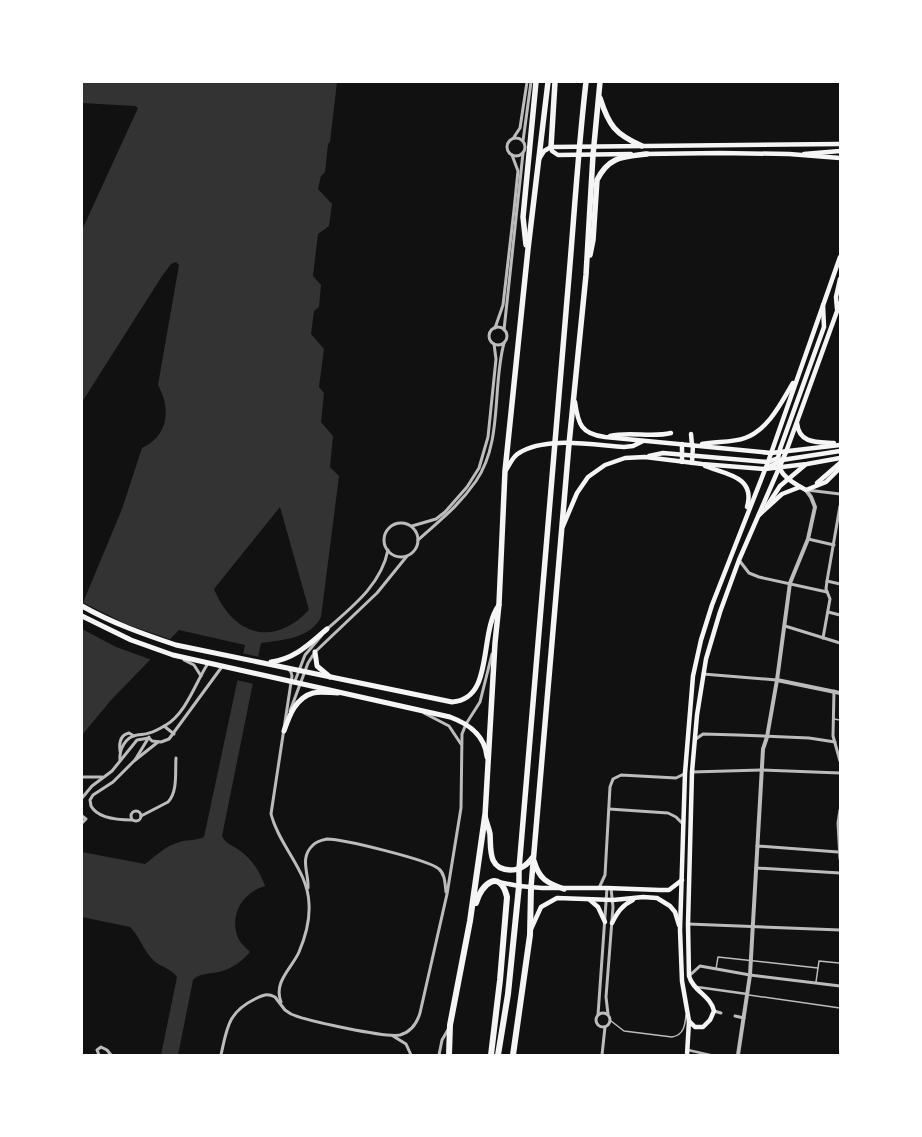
<svg xmlns="http://www.w3.org/2000/svg" width="922" height="1137" font-family="Georgia,serif">
	<rect width="100%" height="100%" fill="#111"/>
	<path fill="#333" fill-rule="evenodd" d="M82 82H337L330 142 328 144 325 172 321 176 318 189 332 204 329 226 318 234 313 276 321 285 319 307 314 311 311 334 324 349 319 387 324 393 321 422 333 436 330 467 339 476 321 617C310 639 282 640 261 643L222 836C226 844 232 845 239 850 252 859 260 871 265 886 244 892 230 912 237 935 239 942 245 947 250 952 242 961 233 968 222 971 213 974 198 973 193 980L178 1055H161L177 977C172 969 161 967 154 961 143 950 140 937 130 927L82 917V852L145 864C157 855 165 846 180 842 188 839 197 841 204 837L245 645 179 630 112 699 82 735V605L122 509 142 448C169 435 171 409 158 385L179 265 176 262 171 264 162 276 82 402V230L138 108 135 106 82 103ZM280 507 309 610C273 648 233 635 214 589Z"/>
	<g fill="#111">
		<polygon points="82,602 126,624 172,640 152,660 116,647 82,629"/>
		<polygon points="241,653 260,657 254,684 236,680"/>
	</g>
	<g fill="none" stroke-linecap="round" stroke-linejoin="round">
		<g stroke="#bcbcbc" stroke-width="1.5">
			<polyline points="834,719 840,720"/>
			<polyline points="716,969 718,957 818,968"/>
			<polyline points="816,982 819,961 839,963"/>
			<polyline points="749,995 840,1008"/>
			<path d="M611 1021 624 1031 672 1037C684 1035 685 1025 686 1015"/>
		</g>
		<g stroke="#bcbcbc" stroke-width="2.5">
			<polyline points="697,987 747,994"/>
			<polyline points="688,1050 710,1055"/>
		</g>
		<g stroke="#bcbcbc" stroke-width="3">
			<polyline points="514,137 520,128 527,82"/>
			<circle cx="516" cy="147" r="9"/>
			<polyline points="523,141 531,82"/>
			<circle cx="498" cy="336" r="9"/>
			<polyline points="495,328 503,305 514,210 518,171 512,155"/>
			<polyline points="504,330 523,153"/>
			<polyline points="807,490 840,494"/>
			<circle cx="401" cy="540" r="17"/>
			<polyline points="412,526 436,519 445,512 467,487 479,468 488,437 496,359 494,344"/>
			<polyline points="808,539 834,545"/>
			<path d="M418 540C440 520 458 507 476 481 503 442 492 387 504 343"/>
			<polyline points="739,560 749,573 759,577 827,592"/>
			<polyline points="827,581 840,584"/>
			<polyline points="828,612 840,615"/>
			<polyline points="785,626 840,643"/>
			<path d="M327 629C352 607 381 585 388 550"/>
			<polyline points="823,638 830,599 826,589 827,581 840,506"/>
			<polyline points="184,660 194,665 201,676"/>
			<polyline points="703,674 777,680"/>
			<polyline points="295,681 305,655 322,635"/>
			<polyline points="834,691 833,736 840,761"/>
			<polyline points="290,711 308,663 315,652 377,593 407,556"/>
			<polyline points="424,713 449,726 461,744"/>
			<polyline points="164,726 174,734"/>
			<polyline points="696,739 703,734 738,735 809,738 835,742"/>
			<path d="M120 751C119 743 120 735 129 733L134 736"/>
			<path d="M120 760C119 750 125 737 137 735 141 734 145 735 149 733 154 732 161 728 166 725 186 713 195 684 207 665"/>
			<polyline points="135,760 149,737"/>
			<polyline points="692,772 761,770 840,773"/>
			<polyline points="82,777 102,777"/>
			<polyline points="82,798 92,786 112,771 137,740 149,738 152,741 161,742 169,739 221,668"/>
			<polyline points="609,809 668,813 676,817 683,824"/>
			<polyline points="840,810 838,823 840,859"/>
			<circle cx="136" cy="816" r="5"/>
			<polyline points="82,816 86,819 82,823"/>
			<path d="M141 816 168 802C178 792 175 771 176 758"/>
			<path d="M132 820C119 820 98 819 91 806L90 800 93 795 113 782 134 761 158 742"/>
			<polyline points="757,846 838,852"/>
			<polyline points="756,868 840,873"/>
			<path d="M308 888C309 873 299 858 313 845 316 842 322 840 327 839 343 839 429 860 439 869 445 874 445 884 446 892"/>
			<polyline points="599,888 605,875 610,787 613,779 621,775 676,778 684,774"/>
			<polyline points="688,924 840,930"/>
			<polyline points="689,976 700,966 750,975 840,986"/>
			<path d="M281 1002C273 982 292 968 299 952 305 938 310 920 309 904 308 870 279 846 271 814L292 676 291 672 288 668"/>
			<polyline points="714,1011 721,1013"/>
			<circle cx="603" cy="1020" r="7"/>
			<polyline points="608,1014 606,997 613,907 611,888"/>
			<polyline points="598,1015 607,888"/>
			<polyline points="735,1016 744,1018"/>
			<polyline points="393,1036 406,1044 411,1055"/>
			<polyline points="99,1055 97,1050 101,1047 107,1050 111,1055"/>
			<path d="M221 1055C227 1028 228 1012 255 999 263 995 267 993 275 997L285 1010 291 1014C307 1021 386 1038 400 1035 411 1032 417 1023 420 1013L447 894 461 808 462 734 466 724 480 702 492 654"/>
			<polyline points="439,1055 442,1040 449,1028"/>
			<polyline points="602,1055 605,1027"/>
		</g>
		<g stroke="#bcbcbc" stroke-width="4">
			<polyline points="777,680 840,693"/>
			<polyline points="738,1055 750,975 763,749 767,737 777,680 790,583 808,539 815,507 811,497 806,490"/>
		</g>
		<g stroke="#f5f5f5" stroke-width="4.5">
			<polyline points="551,147 552,151 558,155 631,154"/>
			<polyline points="644,154 720,153 789,154 840,158"/>
			<polyline points="804,154 840,151"/>
			<polyline points="539,159 544,151 551,147 840,144"/>
			<path d="M823 305 824 327 780 449C773 471 787 480 806 490L826 482 840 468"/>
			<polyline points="837,309 836,297 840,279"/>
			<path d="M575 402C578 424 581 434 605 437L771 453 840 445"/>
			<path d="M797 423C799 444 817 442 834 443"/>
			<polyline points="691,434 692,445"/>
			<path d="M610 436C630 431 651 438 671 433"/>
			<path d="M702 444C715 441 732 443 745 438 769 429 781 403 793 383"/>
			<polyline points="649,456 663,453 768,462 778,458"/>
			<polyline points="682,462 682,444"/>
			<polyline points="692,463 693,445"/>
			<path d="M705 466C725 474 756 476 747 507"/>
			<polyline points="765,469 782,460 840,451"/>
			<path d="M506 470C510 464 513 456 519 453 545 436 594 445 624 447L633 446 643 441"/>
			<polyline points="817,483 840,463"/>
			<polyline points="767,506 780,486 805,465"/>
			<polyline points="759,515 782,494 800,487"/>
			<polyline points="563,526 577,493 588,477 605,465 625,458 645,457 702,464 765,469 807,464 840,458"/>
			<polyline points="498,882 519,886 542,888 607,888 660,890 669,890 682,880"/>
			<polyline points="590,900 598,907 605,922"/>
			<path d="M612 923C617 913 622 905 633 900"/>
			<polyline points="531,929 541,907 557,898 613,900 643,897 657,898 670,906 675,912 679,925"/>
			<path d="M689 1021 695 1027H703L710 1020 714 1011C711 996 693 991 689 976L688 924 692 772 697 715 706 659 720 612 739 560 786 452 840 303"/>
			<polyline points="687,1055 689,1021 682,981 680,930 685,773 693,676 701,640 712,605 768,462 840,257"/>
		</g>
		<g stroke="#f5f5f5" stroke-width="5">
			<path d="M82 606C112 623 143 634 176 645L452 702C495 699 478 634 499 605"/>
			<path d="M82 616 131 640 173 655 450 717C469 724 485 735 487 757"/>
			<polyline points="315,652 317,666 330,677"/>
			<path d="M271 662C295 659 309 644 327 629"/>
			<path d="M284 731C289 717 295 698 313 693 320 691 330 693 338 693"/>
		</g>
		<g stroke="#f5f5f5" stroke-width="5.5">
			<path d="M600 98C609 126 615 134 642 146"/>
			<polyline points="551,147 555,82"/>
			<polyline points="526,245 523,217 536,82"/>
			<path d="M590 255 593 240 597 180C609 156 623 157 647 154"/>
			<path d="M533 857C527 865 521 870 510 870 488 869 491 850 490 834 489 828 486 822 485 816L495 643 499 604 505 471 528 249 548 82"/>
			<path d="M534 861C539 879 547 883 564 889"/>
			<path d="M519 886V869C535 675 550 481 568 288 574 219 578 150 586 82"/>
			<polyline points="531,887 569,444 586,275 593,155 600,82"/>
		</g>
		<g stroke="#f5f5f5" stroke-width="6">
			<path d="M476 903C481 884 500 868 507 897L500 980 491 1055"/>
			<polyline points="449,1055 450,1025 470,921 485,816"/>
			<polyline points="498,1055 508,994 519,886"/>
			<polyline points="513,1055 530,935 531,887"/>
		</g>
	</g>
	<rect width="922" height="1137" fill="none" stroke="#ffffff" stroke-width="166"/>
</svg>
